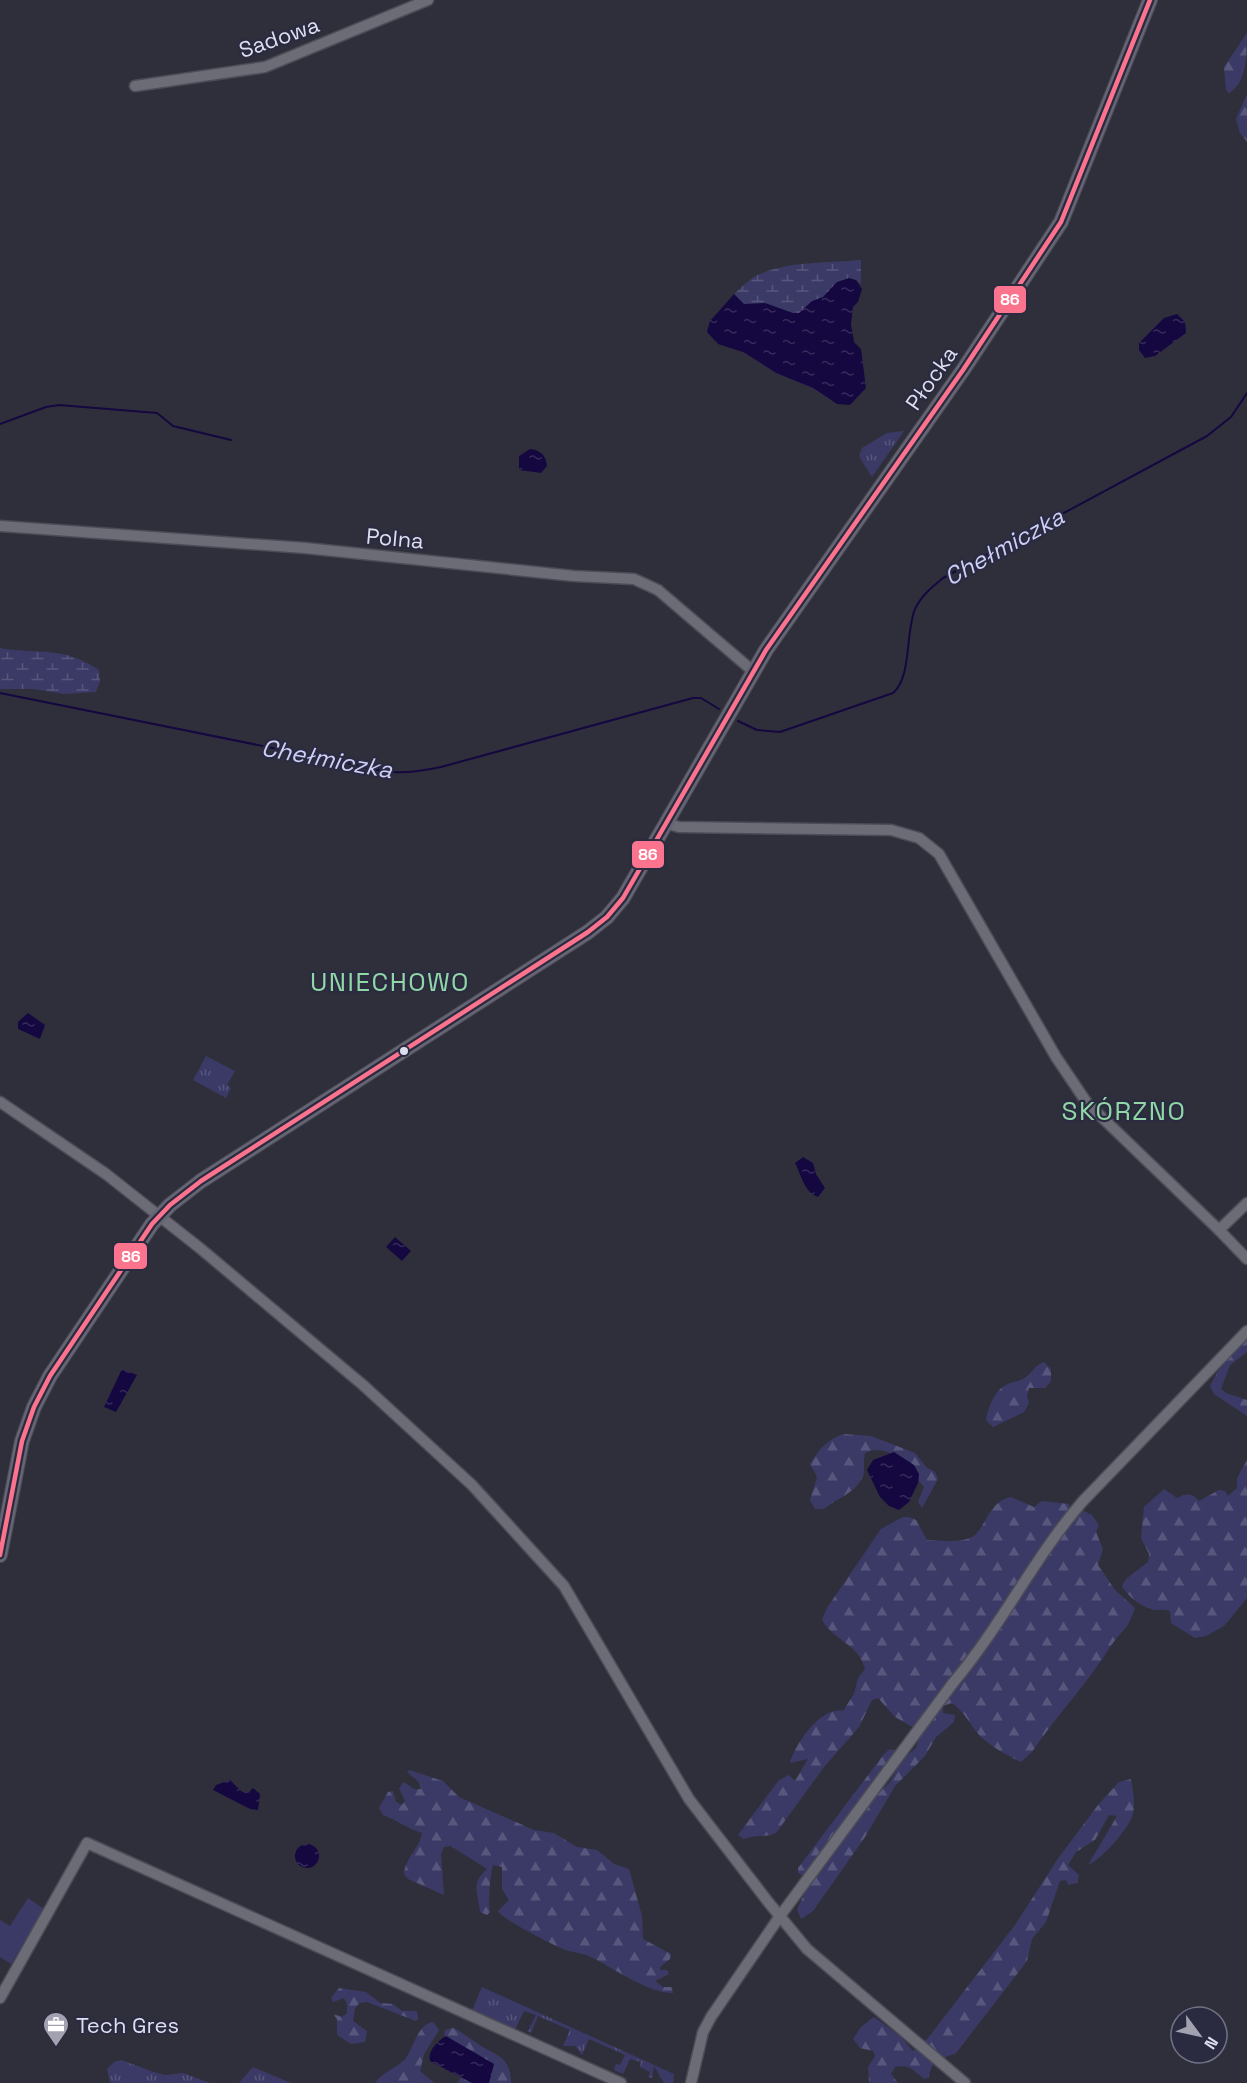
<svg xmlns="http://www.w3.org/2000/svg" width="1247" height="2083" font-family="'Space Grotesk',sans-serif">
	<defs>
		<pattern id="grass-tufts" width="24" height="20" patternUnits="userSpaceOnUse" patternTransform="scale(1.5)"><rect width="24" height="20" fill="#3b3a66"/><path d="M3 7l-1-3M5 7V3M7 7l1-3M15 17l-1-3M17 17v-4M19 17l1-3" fill="none" stroke="#57567c"/></pattern>
		<pattern id="forest-firs" width="22" height="20" patternUnits="userSpaceOnUse" patternTransform="scale(1.5)"><rect width="22" height="20" fill="#3b3a66"/><path d="M5 1l3.5 6h-7zM16 11l3.5 6h-7z" fill="#57567c"/></pattern>
		<pattern id="wetland-marsh" width="20" height="14" patternUnits="userSpaceOnUse" patternTransform="scale(1.5)"><rect width="20" height="14" fill="#3b3a66"/><path d="M1 5h8M5 5V1M11 12h8M15 12V8" fill="none" stroke="#57567c"/></pattern>
		<pattern id="water-ripples" width="26" height="14" patternUnits="userSpaceOnUse" patternTransform="scale(1.5)"><rect width="26" height="14" fill="#15073f"/><path d="M2 4q2-2 4 0t4 0M15 11q2-2 4 0t4 0" fill="none" stroke="#372b5b"/></pattern>
	</defs>
	<rect width="100%" height="100%" fill="#2f2f3c"/>
	<g fill="url(#grass-tufts)">
		<polygon points="904,431 872,477 859,456 862,448 887,433"/>
		<polygon points="206,1056 235,1071 227,1085 231,1088 226,1098 193,1080"/>
		<polygon points="482,1987 674,2074 673,2083 664,2083 654,2066 652,2078 648,2077 650,2072 640,2067 641,2062 630,2059 623,2074 614,2070 616,2064 620,2065 625,2055 589,2039 582,2055 575,2046 563,2046 570,2030 538,2016 531,2033 528,2031 536,2015 524,2011 514,2032 471,2013"/>
		<polygon points="121,2060 154,2072 165,2075 183,2073 210,2083 110,2083 107,2069 114,2062"/>
		<polygon points="253,2067 291,2083 239,2083"/>
	</g>
	<g fill="url(#forest-firs)">
		<path d="M1247 33C1247 53 1247 83 1229 93L1226 90 1224 67Z"/>
		<polygon points="1247,94 1247,142 1240,133 1236,119"/>
		<polygon points="1247,1336 1247,1352 1230,1365 1221,1389 1226,1393 1247,1400 1247,1416 1214,1394 1210,1386 1218,1371"/>
		<path d="M1044 1362 1051 1369V1381L1045 1388H1029L1027 1396 1029 1403 1024 1412 993 1427 986 1420C989 1406 994 1390 1008 1384 1014 1381 1020 1382 1026 1377 1033 1372 1035 1365 1044 1362Z"/>
		<path d="M843 1434 871 1436 915 1453 926 1467 935 1472 938 1479 922 1508 918 1502 924 1487C909 1469 891 1441 865 1453 863 1460 865 1470 863 1476 855 1494 837 1498 824 1509H815L810 1500 817 1477 810 1464C819 1449 827 1440 843 1434Z"/>
		<path d="M1247 1460V1598L1224 1626 1206 1636 1195 1638 1171 1623 1170 1611C1164 1609 1161 1610 1155 1610 1143 1608 1127 1596 1122 1586L1126 1579 1148 1562 1149 1554 1141 1538 1144 1507 1164 1489 1177 1498C1187 1494 1191 1492 1199 1501L1219 1490 1225 1491 1228 1496 1237 1488V1478Z"/>
		<path d="M1011 1497 1034 1507 1042 1501 1069 1504 1070 1510 1077 1514 1084 1511 1092 1515 1099 1525 1096 1532 1103 1549 1098 1565 1115 1590 1135 1608C1127 1631 1122 1630 1110 1647 1087 1684 1056 1716 1032 1752L1021 1762C1006 1755 992 1747 980 1736 970 1725 965 1712 952 1703L943 1706V1713L955 1715 954 1722 936 1737 925 1756 895 1786 865 1837 813 1911 801 1919 797 1909 811 1880 798 1873V1868L884 1754 890 1749 896 1751 871 1790 874 1798 890 1782 902 1760 916 1748 921 1732 895 1717 878 1698 872 1700 859 1727 824 1767 776 1833C765 1838 756 1834 744 1839L738 1835 779 1780 789 1775 795 1781 808 1759 790 1763C795 1744 821 1706 843 1711L854 1694 858 1678 865 1669C859 1644 833 1640 822 1620L827 1608 881 1529 903 1517H909L916 1520 927 1540C940 1540 964 1544 975 1535 988 1522 990 1501 1011 1497Z"/>
		<path d="M409 1770 443 1781 459 1797 534 1830 554 1833 577 1847 597 1850 614 1864 629 1869 642 1916 643 1939 671 1954 670 1959 660 1967V1970H667L669 1974 655 1981 663 1987H672L673 1993C648 1993 615 1969 593 1958 584 1953 575 1953 566 1950 556 1947 500 1918 498 1911L509 1900 502 1889V1867L493 1865C490 1875 488 1903 490 1912L487 1915 480 1912C478 1890 470 1885 487 1869L451 1846 444 1847 441 1854 444 1895 408 1879 404 1874C405 1858 420 1848 422 1833 408 1829 397 1820 383 1815L379 1808 388 1792 393 1791 396 1802 402 1805 405 1801 399 1788 404 1782 414 1789H421L418 1781 407 1772Z"/>
		<path d="M1131 1779C1133 1791 1136 1805 1132 1817 1126 1831 1101 1860 1088 1865L1117 1816 1109 1815 1095 1840 1076 1852 1068 1865 1079 1875 1077 1883 1068 1885 1066 1880 1060 1881 1046 1922 1032 1939 1027 1961 956 2053C944 2058 931 2059 929 2077L924 2079C913 2070 910 2064 895 2067L891 2074 898 2083H869L868 2067 875 2056 873 2051 860 2048 853 2039 861 2027 874 2017 901 2037 913 2051 928 2038 1015 1925 1057 1860 1098 1805 1119 1782Z"/>
		<polygon points="339,1988 366,1992 380,2003 393,2004 402,2011 417,2011 418,2019 416,2021 367,2002 360,2003 355,2008 353,2021 367,2031 365,2042 351,2044 337,2035 337,2019 333,2014 342,2017 347,2013 347,2004 344,1998 333,2002 331,1998"/>
		<path d="M433 2022 439 2030 424 2054 420 2071 434 2083H375C384 2070 400 2068 408 2055 414 2044 419 2024 433 2022Z"/>
		<path d="M453 2028C463 2032 471 2040 481 2046 498 2056 511 2058 511 2083H458L467 2065C458 2056 441 2045 445 2030Z"/>
	</g>
	<g fill="url(#wetland-marsh)">
		<path d="M861 260V284L856 280 829 399 813 388 776 373 743 352 738 300 734 294C742 287 750 278 760 274 790 261 829 263 861 260Z"/>
		<path d="M0 648C40 655 61 645 99 670L100 681 96 692 64 694 34 689H0Z"/>
	</g>
	<polygon fill="#3b3a66" points="28,1898 44,1909 11,1964 0,1957 0,1920 10,1926"/>
	<g fill="url(#water-ripples)">
		<polygon points="849,278 856,280 862,289 858,302 853,307 851,324 854,342 861,349 866,388 850,405 837,404 813,388 776,373 743,352 718,344 707,332 710,321 734,294 744,304 765,303 793,313 799,313 812,301 823,297 837,282"/>
		<polygon points="1177,314 1185,322 1186,333 1155,356 1145,358 1139,350 1139,343 1164,318"/>
		<path d="M530 449C540 450 546 455 547 466L541 473 519 470V456Z"/>
		<polygon points="28,1013 45,1025 40,1039 18,1029 18,1022"/>
		<path d="M803 1157 813 1163 816 1174 825 1188 818 1197C805 1193 801 1175 795 1163Z"/>
		<polygon points="395,1237 411,1251 402,1261 386,1247"/>
		<polygon points="122,1369 137,1375 116,1412 104,1407"/>
		<polygon points="894,1452 914,1465 919,1474 918,1483 909,1502 899,1510 889,1506 880,1497 867,1470 873,1460"/>
		<polygon points="230,1780 241,1791 248,1793 253,1788 260,1794 258,1810 250,1809 213,1790 216,1785"/>
		<circle cx="307" cy="1856" r="12"/>
		<path d="M446 2036 494 2064 489 2083H472L430 2061C427 2051 438 2041 446 2036Z"/>
	</g>
	<g fill="none" stroke-linecap="round" stroke-linejoin="round">
		<g stroke="#15073f" stroke-width="2">
			<polyline points="0,424 46,407 59,405 157,413 173,426 231,440"/>
			<path d="M0 693 352 764C389 774 403 775 441 767L693 698H701L719 709"/>
			<path d="M738 721 757 730 780 732 893 693C912 677 905 634 915 609 921 596 932 587 943 578L1207 436 1231 417 1247 393"/>
		</g>
		<defs>
			<g id="minor">
				<polyline points="135,86 265,67 428,0"/>
				<polyline points="0,526 305,548 574,576 634,579 658,590 754,672"/>
				<polyline points="665,823 679,827 891,830 919,838 939,854 1056,1057 1087,1103 1219,1230 1247,1203"/>
				<polyline points="0,1102 106,1174 201,1249 363,1385 472,1485 564,1586 689,1799 769,1903 807,1949 965,2083"/>
				<polyline points="1219,1230 1247,1259"/>
				<polyline points="0,1998 87,1843 621,2083"/>
				<path d="M691 2083 703 2032 711 2017 780 1916 953 1683C1002 1625 1035 1556 1083 1501L1247 1331"/>
			</g>
			<polyline id="major" points="0,1555 22,1441 34,1407 50,1376 152,1224 170,1205 201,1181 588,932 607,917 623,898 766,650 963,370 1061,222 1150,0"/>
		</defs>
		<use href="#minor" stroke="#4c4c57" stroke-width="13"/>
		<use href="#major" stroke="#4c4c57" stroke-width="16"/>
		<use href="#minor" stroke="#6c6c77" stroke-width="10"/>
		<use href="#major" stroke="#656573" stroke-width="14"/>
		<defs>
			<polyline id="bus-1" points="0,1555 22,1441 34,1407 50,1376 152,1224 170,1205 201,1181 588,932 607,917 623,898 766,650 963,370 1061,222 1150,0"/>
		</defs>
		<use href="#bus-1" stroke="#2a2a41" stroke-width="9"/>
		<use href="#bus-1" stroke="#fc738d" stroke-width="4.5"/>
	</g>
	<defs>
		<symbol id="office-pin" viewBox="-11 -11 22 30"><path d="M0 17L-7.5 6A9.5 9.5 0 1 1 7.5 6Z" fill="#a1a1b0" stroke="#2a2a41"/><path d="M-6-3h4V-5.5h4V-3h4V5H-6ZM-1-4.5V-3h2v-1.5ZM-6 0V1H6V0Z" fill="#fff"/></symbol>
	</defs>
	<g fill-rule="evenodd">
		<use href="#office-pin" x="41" y="2010" width="30" height="40"/>
	</g>
	<circle fill="#dedfee" stroke="#2a2a41" stroke-width="2" cx="404" cy="1051" r="5"/>
	<g text-anchor="middle" stroke-width="4.5" stroke-linejoin="round" paint-order="stroke">
		<g font-size="22" fill="#dedfee" stroke="#2a2a41">
			<text transform="translate(279 37) rotate(-19)" y="8">Sadowa</text>
			<text transform="translate(931 378) rotate(-55)" y="8">Płocka</text>
			<text transform="translate(395 538) rotate(5)" y="8">Polna</text>
		</g>
		<g font-size="22" fill="#dedfee" stroke="#2a2a41" text-anchor="start">
			<text x="76" y="2033">Tech Gres</text>
		</g>
		<g font-size="24" font-style="italic" fill="#cdcff6" stroke="#2a2a41">
			<text transform="translate(1004 547) rotate(-29)" y="8">Chełmiczka</text>
			<text transform="translate(327 759) rotate(10)" y="8">Chełmiczka</text>
		</g>
		<g font-size="26" letter-spacing="1.5" fill="#90d7a5" stroke="#2a2a41">
			<text x="390" y="991">UNIECHOWO</text>
			<text x="1124" y="1120">SKÓRZNO</text>
		</g>
	</g>
	<g stroke="#2a2a41" stroke-width="2">
		<rect x="993" y="285" width="34" height="29" rx="6" fill="#fc738d"/>
		<rect x="631" y="840" width="34" height="29" rx="6" fill="#fc738d"/>
		<rect x="113" y="1242" width="35" height="28" rx="6" fill="#fc738d"/>
	</g>
	<g font-size="16" text-anchor="middle" font-weight="bold" fill="#fff">
		<text x="1010" y="305">86</text>
		<text x="648" y="860">86</text>
		<text x="131" y="1262">86</text>
	</g>
	<g transform="translate(1199 2035) rotate(123)"><circle r="28" fill="#2a2a41" stroke="#727286" stroke-width="1.5"/>
	<path d="M0-4.5L10 22L0 15L-10 22Z" fill="#a1a1b0"/>
	<text y="-9" font-size="16" font-weight="bold" text-anchor="middle" fill="#dedfee">N</text>
	</g>
</svg>
